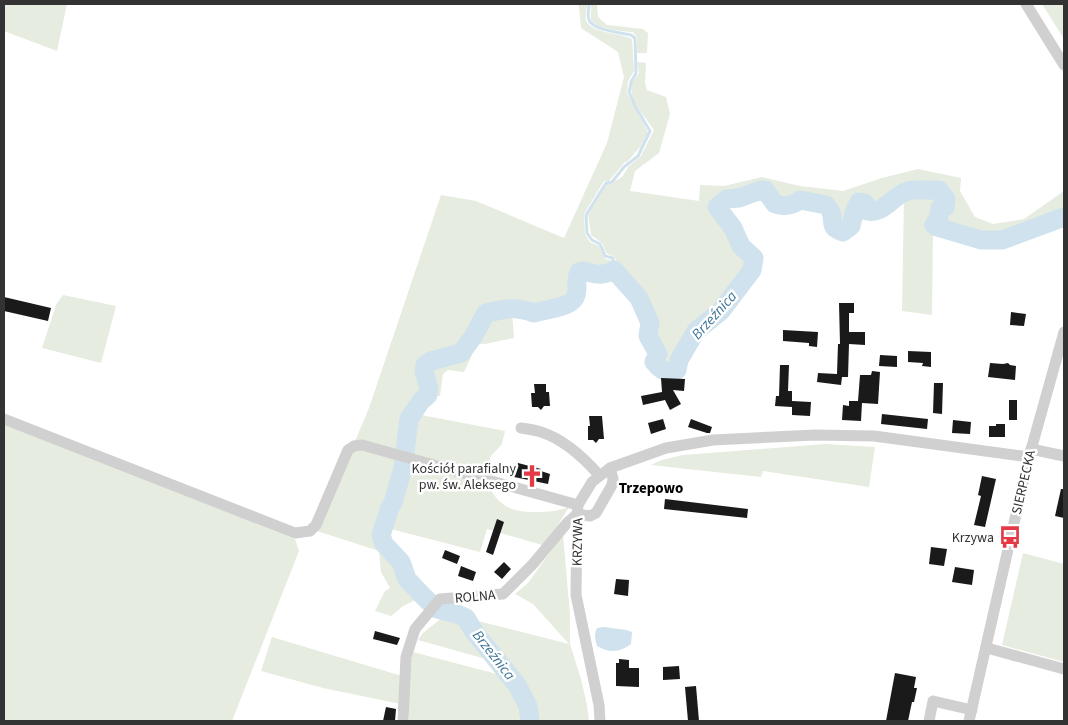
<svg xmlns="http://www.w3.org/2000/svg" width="1068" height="725" font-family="'Source Sans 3',sans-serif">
	<rect width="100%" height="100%" fill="#fff"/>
	<g fill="#e6ecdf">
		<polygon points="4,4 67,4 57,51 4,31"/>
		<path d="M577 4H587C587 9 585 15 586 20 589 33 621 33 632 39L634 71 628 81 627 93 648 132 641 146 627 162H625L609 181H604L584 214 585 234 590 242 599 246 605 259 611 260V266L598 272 579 269 572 280 575 289V296C563 306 548 307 533 311L517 301 515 305 484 309 472 334 459 352C446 353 427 356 418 365L427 389 426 394C418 400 416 407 408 413 403 448 396 503 377 532L382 547H385C391 560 401 562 403 579L411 585 419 598 403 606 391 616 375 611 385 591 390 588 381 572 379 551 317 531 369 408 441 195 476 201 564 238 607 143 624 77 618 52 581 28 579 6Z"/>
		<path d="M591 4H597L598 17 607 25 643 29 648 33 647 53H637V37L633 32C624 32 595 28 591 20 590 16 592 8 591 4Z"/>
		<polygon points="1042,4 1064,4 1064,39"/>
		<path d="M637 62 646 63 645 83 647 90 666 97 670 114 659 153 635 171 630 191 699 201 700 185 724 186 762 177 800 186 843 191 882 178 918 169 961 178 960 191 975 217 993 224 1024 219 1064 191 1063 210 1060 214 1002 237 979 236 936 224 941 217 942 209 947 207 948 200 941 188C917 190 899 185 882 207L868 210 866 208V201L860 199C852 204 850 215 849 225L842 229H837L833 223V213L827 203C819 202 811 199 803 198 794 198 787 207 777 201 772 199 769 191 763 187L736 197H725L717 203 714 209 732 230 738 248 751 258V267L719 310 704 324 694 331 679 357 676 367 672 370 661 368 657 362C662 352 655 345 650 336L653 331 652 322 641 295 632 288 625 279 618 269 615 257 606 253 602 243 591 235 588 214 607 184 612 183 622 177 629 166 641 156 654 130C646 117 627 100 632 83 633 80 637 76 639 73Z"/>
		<polygon points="920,191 926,194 937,193 944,199 943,205 938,207 937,215 931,224 933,228 932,315 902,311 904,196 908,193"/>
		<polygon points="63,295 116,306 101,363 42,348 56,305"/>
		<polygon points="512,311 514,338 485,344 471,343 489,314"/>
		<path d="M467 350 472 355 464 372 448 370 443 374 440 396H430C431 387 429 384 427 377 422 358 450 358 463 356Z"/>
		<path d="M416 414 505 431 502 444 491 456 484 476C496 504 507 513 538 512 549 512 558 511 569 507L556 528 542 545 487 529 480 552 387 528 390 514 395 506 409 468 411 424Z"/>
		<polygon points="4,423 295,539 299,551 232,721 4,721"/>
		<polygon points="825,444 875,447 869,487 763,471 761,477 651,465 662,460 683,455"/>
		<polygon points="563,534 570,615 570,644 581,679 587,705 589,721 532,721 530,704 516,680 470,619 569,644 533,604 515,594 528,583"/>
		<polygon points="1023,553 1064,564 1064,662 1002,645"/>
		<polygon points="443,617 454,617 462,619 472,636 476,637 493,661 418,640 423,633"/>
		<polygon points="272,637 402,676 401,704 323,688 261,671"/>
		<polygon points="413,652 508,677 527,707 526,721 409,721 408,675"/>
	</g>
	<path fill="#cfe2ee" d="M604 627 626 630 632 632 631 644C620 653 609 653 597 646 595 639 594 634 597 628Z"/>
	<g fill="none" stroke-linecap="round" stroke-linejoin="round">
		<path stroke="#cfe2ee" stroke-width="3" d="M589 4C589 9 587 16 589 20 592 30 622 33 631 35L635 38 636 73 631 82 629 92 635 106 650 131 638 156 624 167 612 182 606 183 586 215 587 233 592 240 600 244 605 256 613 258 614 270"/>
		<path stroke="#cfe2ee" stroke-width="19" d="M530 721 528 706 517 685 475 633 466 618 457 614 437 609 424 597 407 579 401 562 384 544 381 535 390 507 393 503 403 468 409 419 421 401 428 395 429 389 424 371 425 365 431 361 461 353 473 337 486 313C505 309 515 306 534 313 545 309 573 308 576 295 579 286 574 283 579 272L583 271C596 274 600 277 614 270L639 298 650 323 648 336 658 354 654 362C661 371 666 373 677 370L679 360 696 331 721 311 752 270 754 258 741 246 733 228 717 207 727 199 739 198 761 190H765L775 204C785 207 792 206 800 200L826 205C827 207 830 209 831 212 835 223 828 227 843 232L851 226 854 213 859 202 865 203 864 210C883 217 891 196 908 191 918 188 928 191 939 190L946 199 945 207 940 208 939 216 934 225 937 227 981 240H1002L1064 217"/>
	</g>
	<g fill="#1a1a1a">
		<polygon points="4,297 51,308 48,321 4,311"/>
		<polygon points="839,303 854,303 854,313 849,313 849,332 865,332 865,345 849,344 848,377 842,377 841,385 817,382 818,373 837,374 838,344 840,344"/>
		<polygon points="1011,312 1026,314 1024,326 1010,325"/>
		<polygon points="783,330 818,332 817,347 809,346 809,343 783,341"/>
		<polygon points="908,351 931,352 931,367 922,366 923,363 908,362"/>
		<polygon points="880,355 897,356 897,367 879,366"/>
		<polygon points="990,363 1003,364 1008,363 1010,365 1016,366 1015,380 988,377"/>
		<polygon points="780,365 789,365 788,391 792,391 792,407 775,406 776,396 779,396"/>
		<polygon points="872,371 880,372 878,404 862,403 861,421 842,420 843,405 849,406 849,401 858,401 860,375 871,375"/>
		<polygon points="661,378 685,379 684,391 673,390 681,404 670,410 665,400 643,405 641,396 662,392"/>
		<polygon points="934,383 943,383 942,414 933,413"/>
		<polygon points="534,384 546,384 546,392 549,392 550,406 544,406 541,410 538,407 532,407 531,393 535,393"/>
		<rect x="1009" y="400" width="8" height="20"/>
		<polygon points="792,401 811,402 810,416 792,415"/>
		<polygon points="882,414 928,419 927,429 881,424"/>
		<polygon points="589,416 602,416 604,439 599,439 596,443 593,440 588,440 588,426 590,426"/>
		<polygon points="663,419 666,429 651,434 648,423"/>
		<polygon points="691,419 712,427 710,433 707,433 688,427"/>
		<polygon points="953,420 971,422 970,434 952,433"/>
		<polygon points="996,424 1005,424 1005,437 989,437 989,426 996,426"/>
		<polygon points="518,463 541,469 541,471 550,474 548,484 514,477"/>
		<polygon points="982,476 996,479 985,527 974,525 981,496 978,495"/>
		<polygon points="1061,489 1064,489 1064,518 1055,516"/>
		<polygon points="665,499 748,509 747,518 664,509"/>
		<polygon points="497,519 504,522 493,555 486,552"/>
		<polygon points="931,547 947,549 944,566 929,564"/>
		<polygon points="445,550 460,556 457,564 442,558"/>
		<polygon points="504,562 511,569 502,579 494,572"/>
		<polygon points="461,566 476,572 473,581 458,576"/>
		<polygon points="955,567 974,570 972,585 952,582"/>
		<polygon points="616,579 629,580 628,596 614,594"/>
		<polygon points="375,631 400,638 397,645 373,639"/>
		<polygon points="619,659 629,660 629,668 639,668 639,687 616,686 616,663 619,663"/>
		<polygon points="679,666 680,679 663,680 663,667"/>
		<polygon points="895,673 916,677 914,688 917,688 914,702 912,702 908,721 886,721"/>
		<polygon points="696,686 699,721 688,721 685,687"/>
		<polygon points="386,707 396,709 395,721 383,721"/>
	</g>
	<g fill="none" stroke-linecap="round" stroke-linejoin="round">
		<g stroke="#d0d0d0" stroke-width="11">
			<polyline points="1026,4 1064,65"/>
			<polyline points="4,419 295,533 310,531 316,525 348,450 354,446 362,445 578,505"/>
			<path d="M521 428C528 429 535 430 541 432 563 439 584 458 599 475"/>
			<polyline points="1031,449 1064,456"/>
			<polyline points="987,648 1064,669"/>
			<polyline points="403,721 406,657 415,629 440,599 503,594 533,564 567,523 577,514 590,516 596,513 612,485 613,479 610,468"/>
			<polyline points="600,721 599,705 576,595 577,514 578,505 592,482 610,468 666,448 713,440 815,435 874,436 1029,457"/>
			<polyline points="929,721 933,701 972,710"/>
			<polyline points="969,721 1029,457 1064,332"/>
		</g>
	</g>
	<defs>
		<symbol id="church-bare" viewBox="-9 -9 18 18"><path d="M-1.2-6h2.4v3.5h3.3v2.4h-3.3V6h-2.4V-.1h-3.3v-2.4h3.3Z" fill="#e63946" stroke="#fff" stroke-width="2.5" paint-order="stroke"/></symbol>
		<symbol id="bus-bare" viewBox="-9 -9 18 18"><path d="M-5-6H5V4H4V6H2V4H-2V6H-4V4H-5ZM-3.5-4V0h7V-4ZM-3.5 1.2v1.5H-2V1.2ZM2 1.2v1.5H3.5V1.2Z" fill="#e63946" stroke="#fff" stroke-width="2.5" paint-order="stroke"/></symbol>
	</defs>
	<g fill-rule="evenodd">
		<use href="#church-bare" x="516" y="460" width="32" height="32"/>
		<use href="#bus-bare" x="994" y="521" width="32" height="32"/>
	</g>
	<g text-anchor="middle" stroke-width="5" stroke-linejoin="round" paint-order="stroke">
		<g font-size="14" fill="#333" stroke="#fff" text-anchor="end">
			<text x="516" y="473">Kościół parafialny<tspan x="516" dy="16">pw. św. Aleksego</tspan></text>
			<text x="994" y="542">Krzywa</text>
		</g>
		<g font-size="14" fill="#333" stroke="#fff">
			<text transform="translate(1023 482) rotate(-77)" y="5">SIERPECKA</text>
			<text transform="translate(577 542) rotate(-89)" y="5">KRZYWA</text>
			<text transform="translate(475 596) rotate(-5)" y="5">ROLNA</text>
		</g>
		<g font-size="15" font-style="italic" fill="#3f7597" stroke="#fff">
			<text transform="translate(714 315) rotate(-48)" y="5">Brzeźnica</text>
			<text transform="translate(494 655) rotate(52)" y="5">Brzeźnica</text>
		</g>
		<g font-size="15" font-weight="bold" fill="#000" stroke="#fff">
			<text x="651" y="493">Trzepowo</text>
		</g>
	</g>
	<rect width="1068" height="725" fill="none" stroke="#333333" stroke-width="10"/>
</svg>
